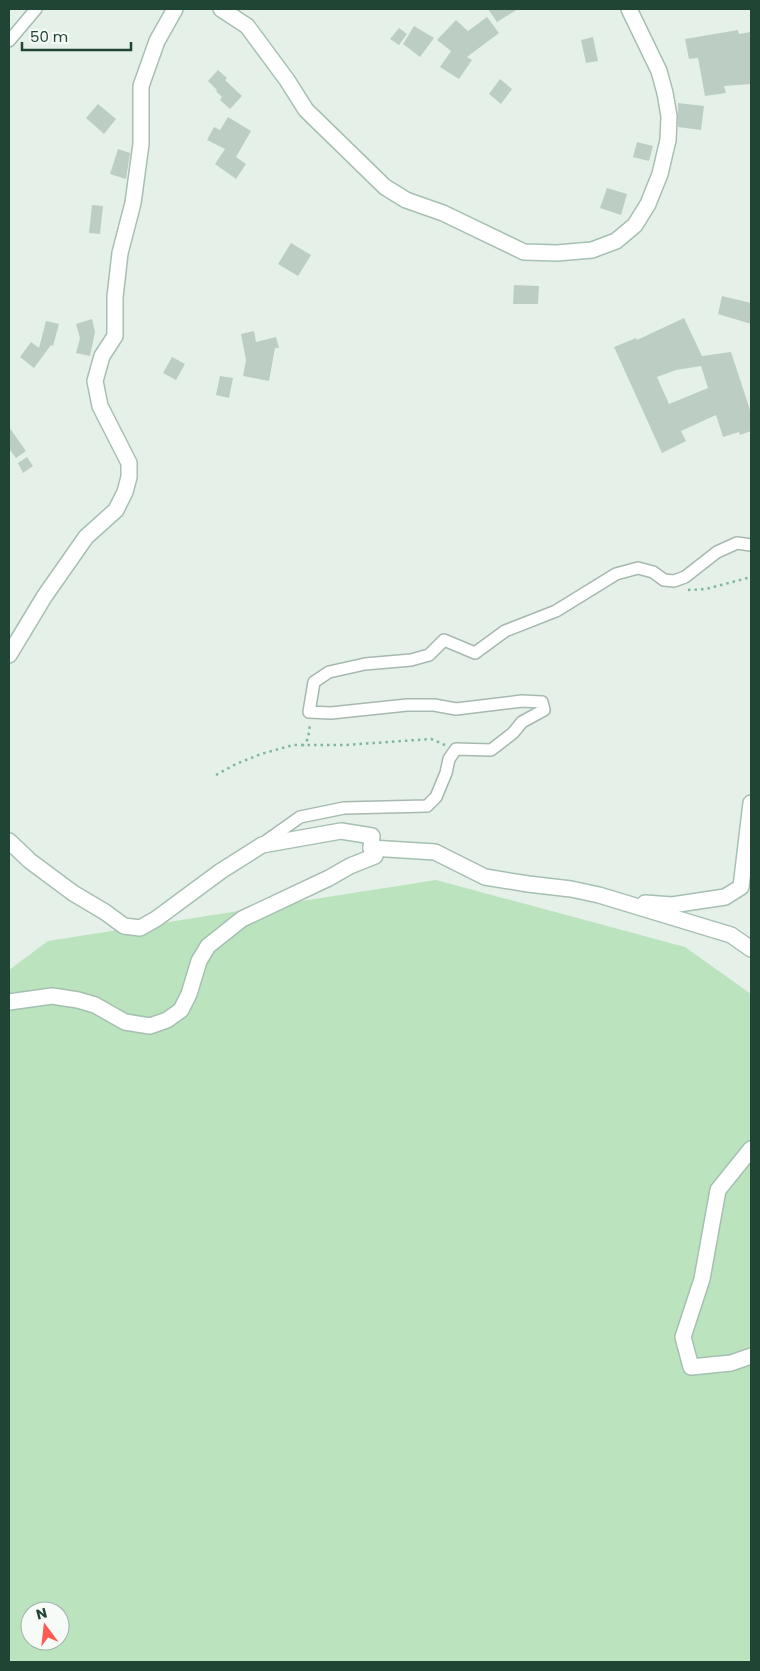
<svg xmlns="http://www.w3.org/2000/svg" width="760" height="1671" font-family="Poppins,sans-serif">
	<rect width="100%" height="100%" fill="#e5f0e9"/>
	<path fill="#bbe3be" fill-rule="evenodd" d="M436 880 685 947 751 994V1662H9V970L48 941ZM30 1611H60V1641H30Z"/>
	<g fill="#bccec4" fill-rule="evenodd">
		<polygon points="488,9 518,9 497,22"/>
		<polygon points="487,17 499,33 467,57 472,60 459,79 440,67 451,51 437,40 456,20 468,31"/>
		<polygon points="414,26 434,38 420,57 403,44"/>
		<polygon points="399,28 407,34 399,45 390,39"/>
		<polygon points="738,30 739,34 751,32 751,53 750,53 751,84 724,86 726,93 705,96 698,58 689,59 685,39"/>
		<polygon points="593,37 598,61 586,63 581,40"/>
		<polygon points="218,70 227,78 225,80 242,96 230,109 220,100 222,97 216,91 217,90 208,81"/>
		<polygon points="500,79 512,89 501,104 489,94"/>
		<polygon points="678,103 704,106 701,130 678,127"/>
		<polygon points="98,104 116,119 104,134 86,118"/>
		<polygon points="228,117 251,131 236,157 246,164 236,179 215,164 225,149 207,140 214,127 220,130"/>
		<polygon points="637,142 653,146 649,161 633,157"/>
		<polygon points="118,149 130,153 126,179 110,174"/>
		<polygon points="607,188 627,194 621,215 600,208"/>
		<polygon points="92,205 103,206 100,234 89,233"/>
		<polygon points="291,243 311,255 298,276 278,264"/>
		<polygon points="514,285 539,286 538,304 513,304"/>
		<polygon points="722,296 751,303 751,324 718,314"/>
		<path d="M684 318 702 356 731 352 751 413V431L740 435 739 432 723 437 716 415 681 431 686 441 662 453 614 347 636 338 637 340ZM701 366 708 388 669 404 657 377 676 370Z"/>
		<polygon points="92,319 95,332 90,356 76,353 80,338 76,324"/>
		<polygon points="46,321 59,324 53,346 51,345 34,368 20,357 31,342 39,348"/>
		<polygon points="254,331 256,342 276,337 279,348 275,348 269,381 243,376 246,360 241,334"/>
		<polygon points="172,357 185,364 176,380 163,373"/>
		<polygon points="220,376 233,378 229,398 216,395"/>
		<polygon points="9,427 26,451 16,458 9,449"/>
		<polygon points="27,457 33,466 23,473 18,463"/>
	</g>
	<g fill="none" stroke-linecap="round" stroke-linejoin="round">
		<defs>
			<g id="street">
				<polyline points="9,41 36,9"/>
				<polyline points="262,844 300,817 344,808 427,806 436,797 446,773 449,759 456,749 491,750 513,733 522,722 544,710 542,702 522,701 456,709 434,705 407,705 331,713 309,712 314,682 329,672 365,664 411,660 429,655 444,640 475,653 505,631 556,611 616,574 638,568 653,572 664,580 674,581 685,577 717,552 737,543 751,545"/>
			</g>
			<g id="secondary">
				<polyline points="221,9 247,26 287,80 306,110 385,187 406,200 443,213 524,252 557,253 592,250 616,241 635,225 648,204 660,174 668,140 669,116 665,93 659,71 629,9"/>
				<polyline points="9,655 44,597 86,537 116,510 125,492 129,477 129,463 100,406 95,381 102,356 115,336 115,297 120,253 133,203 141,144 141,86 157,41 175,9"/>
				<polyline points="9,841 30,861 73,893 105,912 124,926 140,928 156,919 221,871 262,845 341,831 372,836 371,848 375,856 350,866 329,878 242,919 208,946 199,961 189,994 181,1010 167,1020 150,1026 125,1022 95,1005 78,1000 52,996 9,1002"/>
				<polyline points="371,848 435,852 485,877 528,884 571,889 599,895 731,935 751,949"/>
				<polyline points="645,903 672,905 725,897 741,887 751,803"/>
				<polyline points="751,1149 718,1190 702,1279 683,1337 691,1367 731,1363 751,1356"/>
			</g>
		</defs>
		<use href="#street" stroke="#a6b9af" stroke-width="14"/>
		<use href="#secondary" stroke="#a5c0b1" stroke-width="18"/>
		<g stroke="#81b79b" stroke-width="2.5" stroke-dasharray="2.5 4" stroke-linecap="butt">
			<polyline points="688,590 706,589 751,577"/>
			<polyline points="302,746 308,739 310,724"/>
			<polyline points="216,775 236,764 261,754 293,745 345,745 431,739 445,745"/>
		</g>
		<use href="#street" stroke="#fff" stroke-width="11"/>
		<use href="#secondary" stroke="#fff" stroke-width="15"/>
	</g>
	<rect width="760" height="1671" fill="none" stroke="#214534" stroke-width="20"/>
	<g transform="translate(45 1626) rotate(345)"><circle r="24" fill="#f6fbf8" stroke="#a1b2aa"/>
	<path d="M0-4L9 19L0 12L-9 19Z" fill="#ff5a54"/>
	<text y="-8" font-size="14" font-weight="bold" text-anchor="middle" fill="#214534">N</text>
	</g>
	<path d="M22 42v8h109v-8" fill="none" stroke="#214534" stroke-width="2.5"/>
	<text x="30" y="42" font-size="15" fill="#214534" stroke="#f6fbf8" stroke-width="4" paint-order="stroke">50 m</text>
</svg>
